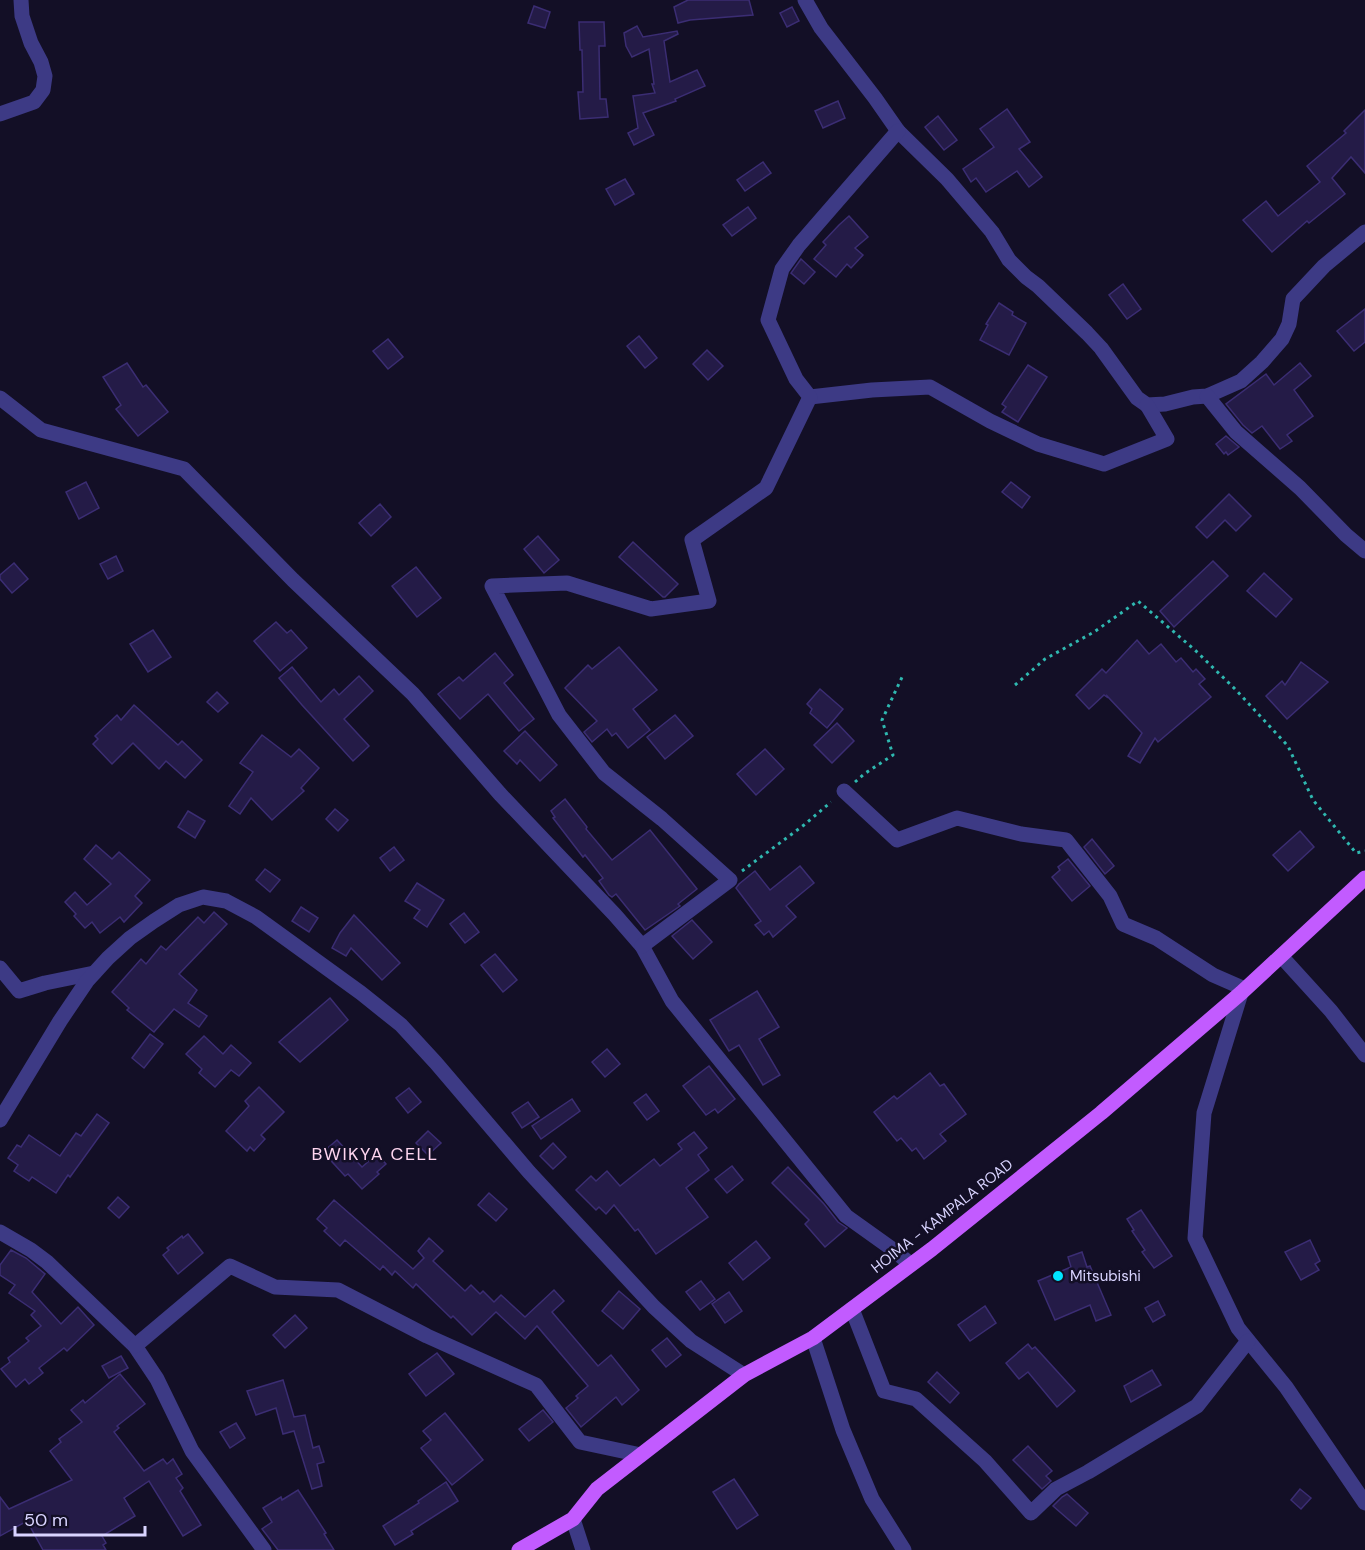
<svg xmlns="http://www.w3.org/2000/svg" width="1365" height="1550" font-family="'DM Sans',sans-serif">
	<rect width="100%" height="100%" fill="#130f26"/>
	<g fill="#241b47" stroke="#3b2d73" stroke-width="1.5">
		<polygon points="688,0 749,0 753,15 690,20 678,23 674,7"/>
		<polygon points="534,6 550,12 545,28 528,23"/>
		<polygon points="792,7 799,21 787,27 780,13"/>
		<polygon points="579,22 604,22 605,46 599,46 600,99 606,99 608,117 580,119 578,92 583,92 582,50 580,50"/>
		<polygon points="637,26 643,37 677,31 678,34 664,41 670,82 697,70 705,86 675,99 676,101 643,113 654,135 634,145 628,133 638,128 633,96 655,93 652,84 654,84 649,49 632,57 626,46 624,33"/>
		<polygon points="838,101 845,118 823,128 815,111"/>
		<polygon points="1007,109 1030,142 1019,149 1042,177 1029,187 1017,171 986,192 976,178 971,182 963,169 994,147 980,129"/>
		<polygon points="1365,110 1365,173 1351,157 1332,178 1345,194 1309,223 1307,221 1272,252 1243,220 1266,201 1278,216 1320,182 1307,166 1346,133 1344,131"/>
		<polygon points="938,116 957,140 944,150 925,127"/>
		<polygon points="763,162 771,173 745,191 737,180"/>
		<polygon points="625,179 634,194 615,205 606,189"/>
		<polygon points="748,207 756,218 732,236 723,225"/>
		<polygon points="849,216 868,237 855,248 863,255 851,268 847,264 836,277 814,259 826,245 823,242 839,225"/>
		<polygon points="801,259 815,272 804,284 791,273"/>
		<polygon points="1123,284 1141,309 1127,319 1109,295"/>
		<polygon points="999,303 1013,312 1012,315 1026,323 1009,355 980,340 988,325 986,324"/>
		<polygon points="1365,309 1365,342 1354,351 1337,331"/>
		<polygon points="639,336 657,358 645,368 627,346"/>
		<polygon points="388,339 403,357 388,369 373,351"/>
		<polygon points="707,350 723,366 708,380 693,364"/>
		<polygon points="127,363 143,387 146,385 168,412 138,436 116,409 121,405 103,377"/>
		<polygon points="1300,363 1311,376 1294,390 1313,416 1287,435 1292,441 1280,449 1262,426 1252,433 1243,425 1226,404 1266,374 1274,385"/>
		<polygon points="1028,365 1047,377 1018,422 1002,412 1006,407 1002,404"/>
		<polygon points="1226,436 1239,447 1228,455 1226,452 1224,454 1216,444"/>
		<polygon points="86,482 99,508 79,519 66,492"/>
		<polygon points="1011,482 1030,497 1022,508 1002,492"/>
		<polygon points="1229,494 1251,516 1236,531 1225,520 1207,538 1196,527"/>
		<polygon points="380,504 391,517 371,536 359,523"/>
		<polygon points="538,536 559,560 544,573 524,549"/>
		<polygon points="633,542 678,584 665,597 663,597 619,557"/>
		<polygon points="116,556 123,571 108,579 100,564"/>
		<polygon points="1213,561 1228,576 1174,627 1160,611"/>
		<polygon points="14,563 28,579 12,593 0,579 0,575"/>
		<polygon points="416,567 441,598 417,617 392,586"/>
		<polygon points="1264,573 1292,599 1276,617 1247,591"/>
		<polygon points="276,622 287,633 291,630 307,648 280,671 254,641"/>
		<polygon points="153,630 171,657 148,672 130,644"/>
		<polygon points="1137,640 1149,654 1161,644 1176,662 1181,658 1193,672 1196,669 1205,679 1199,684 1211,697 1158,742 1155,738 1140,763 1128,756 1142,733 1107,696 1107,697 1104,695 1089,709 1076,695 1102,669 1106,673"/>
		<polygon points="619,647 657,690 633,709 650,730 628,748 616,733 612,736 607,729 592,742 584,732 597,721 565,688 588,665 592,669"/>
		<polygon points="495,653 513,675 504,683 534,719 519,731 488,694 460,719 438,694 459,677 463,681"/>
		<polygon points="1301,662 1328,682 1287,719 1266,696 1282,681 1285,685"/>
		<polygon points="292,667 321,702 334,689 339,695 359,676 373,691 344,719 369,746 353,761 302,705 279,678"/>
		<polygon points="820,689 843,709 827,728 810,713 812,709 807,704"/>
		<polygon points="217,692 228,703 218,712 207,702"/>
		<polygon points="134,705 178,745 182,741 202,760 185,778 166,761 159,769 133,743 112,764 93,744 98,739 95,736 117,715 121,720"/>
		<polygon points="675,715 693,736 665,759 647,737"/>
		<polygon points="837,723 854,741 832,763 814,745"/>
		<polygon points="525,731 557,765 540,781 520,760 517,764 504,751"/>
		<polygon points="262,735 291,757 299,749 319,768 301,788 304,791 272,820 251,798 240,814 229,806 253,772 240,763"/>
		<polygon points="765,749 784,769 756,795 737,774"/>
		<polygon points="565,799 587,827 586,829 612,860 650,830 697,889 678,904 680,906 645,930 616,894 612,897 609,895 599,881 603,878 585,855 583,857 553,818 555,817 551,811"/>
		<polygon points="335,809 348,820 338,831 326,819"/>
		<polygon points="188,811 205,821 195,838 178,827"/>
		<polygon points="1300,831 1314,847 1288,871 1273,855"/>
		<polygon points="1092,839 1114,866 1105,874 1084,847"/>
		<polygon points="96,845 112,859 119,852 150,880 135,896 142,903 124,922 120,917 100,933 92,922 85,928 74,916 76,914 65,902 75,892 87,905 111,884 84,859"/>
		<polygon points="394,847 404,860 390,871 380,858"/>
		<polygon points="1068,859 1090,886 1072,901 1052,877 1060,870 1058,867"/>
		<polygon points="800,866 814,883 786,906 796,917 773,937 769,931 764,935 755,925 761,921 736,888 739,884 755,871 770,890"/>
		<polygon points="265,869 280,880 270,892 256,880"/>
		<polygon points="417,883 444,900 427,927 414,918 420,910 405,901"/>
		<polygon points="301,907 318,918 309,932 292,921"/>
		<polygon points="214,912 227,924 179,974 197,990 188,1003 207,1016 199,1027 174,1009 154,1032 127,1010 129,1008 112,992 141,959 146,964 161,946 166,950 198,917 204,923"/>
		<polygon points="464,913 479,932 465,943 450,924"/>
		<polygon points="354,915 400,963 382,980 351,948 346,956 332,948 340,933"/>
		<polygon points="692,920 712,942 693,959 672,936"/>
		<polygon points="495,954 517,980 503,992 481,965"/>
		<polygon points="757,991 779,1027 759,1039 780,1075 763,1085 739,1045 729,1051 710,1020"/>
		<polygon points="330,998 348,1020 300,1062 279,1042"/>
		<polygon points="150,1034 163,1044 144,1068 132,1058"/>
		<polygon points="204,1036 223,1054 231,1045 251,1063 239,1076 231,1070 215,1087 199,1073 202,1069 186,1054"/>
		<polygon points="607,1049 620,1064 605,1077 592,1062"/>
		<polygon points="709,1066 735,1099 718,1113 715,1109 706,1115 683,1086"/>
		<polygon points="930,1073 940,1086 944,1084 966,1114 940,1134 946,1141 924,1159 916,1148 912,1151 901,1138 897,1141 874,1112 894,1096 897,1099"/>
		<polygon points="259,1087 284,1112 261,1135 265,1139 254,1151 250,1147 247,1151 226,1131 249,1106 245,1101"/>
		<polygon points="409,1088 421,1102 408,1113 396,1098"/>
		<polygon points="646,1094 659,1111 647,1120 634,1103"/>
		<polygon points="572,1099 580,1111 541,1139 532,1126"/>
		<polygon points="528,1102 539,1117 522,1128 512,1113"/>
		<polygon points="97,1114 109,1123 70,1177 68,1175 56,1193 32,1177 29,1181 14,1171 18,1165 8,1158 17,1145 21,1147 29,1135 60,1156 76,1133 81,1136"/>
		<polygon points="428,1131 441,1143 428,1155 416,1143"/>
		<polygon points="694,1132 707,1148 698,1155 709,1170 686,1188 708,1217 656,1254 638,1229 635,1231 614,1205 606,1214 599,1207 596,1210 576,1190 591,1176 596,1181 607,1171 620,1186 654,1159 660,1166 682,1149 678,1144"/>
		<polygon points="337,1140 362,1167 377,1154 386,1164 377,1172 379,1174 362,1189 348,1174 345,1176 323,1152"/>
		<polygon points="553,1143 566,1157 553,1169 540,1156"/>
		<polygon points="732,1166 743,1180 727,1193 715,1179"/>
		<polygon points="788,1167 824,1204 838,1222 847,1228 825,1247 805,1224 809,1220 772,1183"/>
		<polygon points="489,1193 507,1209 496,1221 478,1205"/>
		<polygon points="118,1197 129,1207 119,1218 108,1208"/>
		<polygon points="334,1200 413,1269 424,1258 418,1251 429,1238 443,1251 433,1261 465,1291 471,1285 480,1294 483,1291 494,1302 501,1295 525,1317 554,1290 564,1301 552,1312 598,1366 611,1355 639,1390 622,1405 616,1397 581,1427 566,1408 578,1398 576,1396 588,1386 537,1326 525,1339 496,1312 472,1335 453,1316 451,1318 416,1284 413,1288 395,1271 392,1275 383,1266 380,1270 345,1240 340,1246 324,1231 327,1228 317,1219"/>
		<polygon points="1141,1210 1172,1256 1154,1268 1142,1252 1145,1250 1132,1231 1134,1230 1127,1219"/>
		<polygon points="188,1234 203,1253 178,1274 163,1255 169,1250 167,1248 182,1236 183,1238"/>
		<polygon points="1310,1240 1320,1261 1315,1264 1319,1270 1301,1280 1285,1252"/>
		<polygon points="756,1241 770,1258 743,1280 729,1263"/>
		<polygon points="11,1250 26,1258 45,1274 32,1292 61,1324 78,1307 94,1325 67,1351 64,1348 39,1368 43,1373 29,1384 25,1379 16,1387 1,1369 10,1362 8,1358 29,1341 26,1338 41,1326 31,1315 35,1311 9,1293 15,1285 0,1275 0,1265"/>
		<polygon points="1082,1252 1087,1267 1090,1266 1111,1315 1096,1321 1090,1305 1055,1320 1038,1281 1071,1267 1068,1257"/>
		<polygon points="701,1281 715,1299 700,1310 686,1292"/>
		<polygon points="619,1291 640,1309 623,1329 602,1311"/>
		<polygon points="729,1292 742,1311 725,1323 712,1304"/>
		<polygon points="1158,1301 1165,1315 1153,1322 1145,1308"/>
		<polygon points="985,1306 996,1323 970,1341 958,1325"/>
		<polygon points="295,1315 307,1328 285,1348 273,1335"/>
		<polygon points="667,1338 681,1355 666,1367 652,1350"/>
		<polygon points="1028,1344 1032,1349 1035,1347 1075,1391 1057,1407 1028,1372 1019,1379 1006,1363"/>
		<polygon points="437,1353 454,1374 426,1396 409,1374"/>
		<polygon points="121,1356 128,1368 109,1378 102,1366"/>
		<polygon points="1152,1370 1161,1385 1131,1402 1124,1386"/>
		<polygon points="937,1372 959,1393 950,1403 928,1382"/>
		<polygon points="120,1374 145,1404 117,1426 119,1428 114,1432 144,1471 163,1459 167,1464 173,1459 182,1474 176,1478 183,1488 180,1491 201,1525 183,1536 149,1481 124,1498 135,1516 102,1536 106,1543 103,1545 106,1550 43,1550 27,1521 0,1536 0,1497 9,1509 72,1480 50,1451 61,1442 59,1439 82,1422 71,1410 83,1400 85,1403"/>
		<polygon points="283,1380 294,1417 305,1415 313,1448 319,1446 324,1462 317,1464 322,1486 312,1489 294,1431 283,1434 276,1408 256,1415 247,1391"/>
		<polygon points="543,1410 553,1422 529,1441 519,1429"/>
		<polygon points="445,1413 483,1460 452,1485 421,1448 431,1440 423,1431"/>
		<polygon points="236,1423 245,1438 230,1448 220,1432"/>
		<polygon points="1028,1446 1052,1471 1046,1476 1051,1481 1042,1489 1013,1460"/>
		<polygon points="734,1479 758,1515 737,1529 713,1492"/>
		<polygon points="446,1482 458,1501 411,1531 413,1534 395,1545 383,1526 419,1503 418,1501"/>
		<polygon points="1300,1489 1311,1498 1301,1509 1291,1500"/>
		<polygon points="298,1490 326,1533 324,1534 334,1550 278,1550 262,1529 272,1522 263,1508 281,1497 282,1500"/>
		<polygon points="1067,1494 1088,1513 1076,1526 1053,1506 1062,1497"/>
	</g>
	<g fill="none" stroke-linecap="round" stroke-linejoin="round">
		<g stroke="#2fb8b0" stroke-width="3" stroke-dasharray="3 4.5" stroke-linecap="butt">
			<polyline points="1015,685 1045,659 1094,632 1138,601 1196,651 1236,690 1288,746 1313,800 1356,853 1365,851"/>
			<polyline points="855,782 864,774 893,755 882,720 903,675"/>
			<polyline points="742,871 804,825 831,802"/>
		</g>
		<g stroke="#3d3a85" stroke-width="15">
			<polyline points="805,0 821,28 875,98 898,131 947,179 992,232 1009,260 1026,277 1038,286 1087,333 1101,348 1137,398 1147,405 1165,404 1193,397 1207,396 1241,381 1262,362 1282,339 1289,324 1293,299 1324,266 1365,232"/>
			<polyline points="0,114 34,102 43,90 45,76 41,62 31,43 22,16 21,0"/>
			<polyline points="1207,396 1236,432 1300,488 1346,535 1365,551"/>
			<polyline points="810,397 872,390 930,387 990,421 1038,444 1104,464 1167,439 1147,405"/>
			<polyline points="0,398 41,430 184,469 293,580 413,694 500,794 615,915 642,946 672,1001 846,1216 895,1251 910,1264"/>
			<polyline points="844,791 897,840 957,818 1021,834 1066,840 1110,896 1123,924 1156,938 1213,975 1245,989"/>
			<polyline points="642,946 730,880 662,819 604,773 559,715 492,586 567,583 651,609 709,601 692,540 766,488 810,397 796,379 768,320 782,269 799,245 898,131"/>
			<polyline points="1281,956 1331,1011 1365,1055"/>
			<polyline points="0,968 19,991 45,983 94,973"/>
			<polyline points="1241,993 1204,1113 1195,1238 1238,1328 1286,1387 1365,1503"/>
			<polyline points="0,1120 60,1021 87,981 108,958 130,938 154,921 179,905 203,897 226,901 256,917 361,993 401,1025 436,1063 529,1172 654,1307 691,1341 744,1375"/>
			<polyline points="0,1232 31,1250 47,1262 135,1346 157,1379 192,1451 264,1550"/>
			<polyline points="852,1309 884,1391 916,1399 985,1461 1031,1513 1056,1489 1088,1472 1197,1406 1248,1341"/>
			<polyline points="813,1338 843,1430 872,1499 904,1550"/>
			<polyline points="135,1346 230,1266 275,1287 338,1290 427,1336 536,1385 580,1442 641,1455"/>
			<polyline points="573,1519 583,1550"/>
		</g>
		<polyline stroke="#c25bff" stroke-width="15" points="519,1550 573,1519 597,1489 744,1375 813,1338 932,1249 1101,1113 1241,993 1365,878"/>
	</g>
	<circle fill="#00e5ff" stroke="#130f26" stroke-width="2" cx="1058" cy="1276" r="6"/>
	<g text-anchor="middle" stroke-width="5" stroke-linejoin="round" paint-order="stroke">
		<g font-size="15" fill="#d9d4ff" stroke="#130f26">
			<text transform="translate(942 1216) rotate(-38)" y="5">HOIMA - KAMPALA ROAD</text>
		</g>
		<g font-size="15" fill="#d9d4ff" stroke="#130f26" text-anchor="start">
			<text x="1070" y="1281">Mitsubishi</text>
		</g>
		<g font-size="18" letter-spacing="1.5" fill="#ffd6f0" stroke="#130f26">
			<text x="375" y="1160">BWIKYA CELL</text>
		</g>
	</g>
	<path d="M15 1526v9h130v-9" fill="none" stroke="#d9d4ff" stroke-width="3"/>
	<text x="24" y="1526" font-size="18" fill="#d9d4ff" stroke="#130f26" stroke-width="4.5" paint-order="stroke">50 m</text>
</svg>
